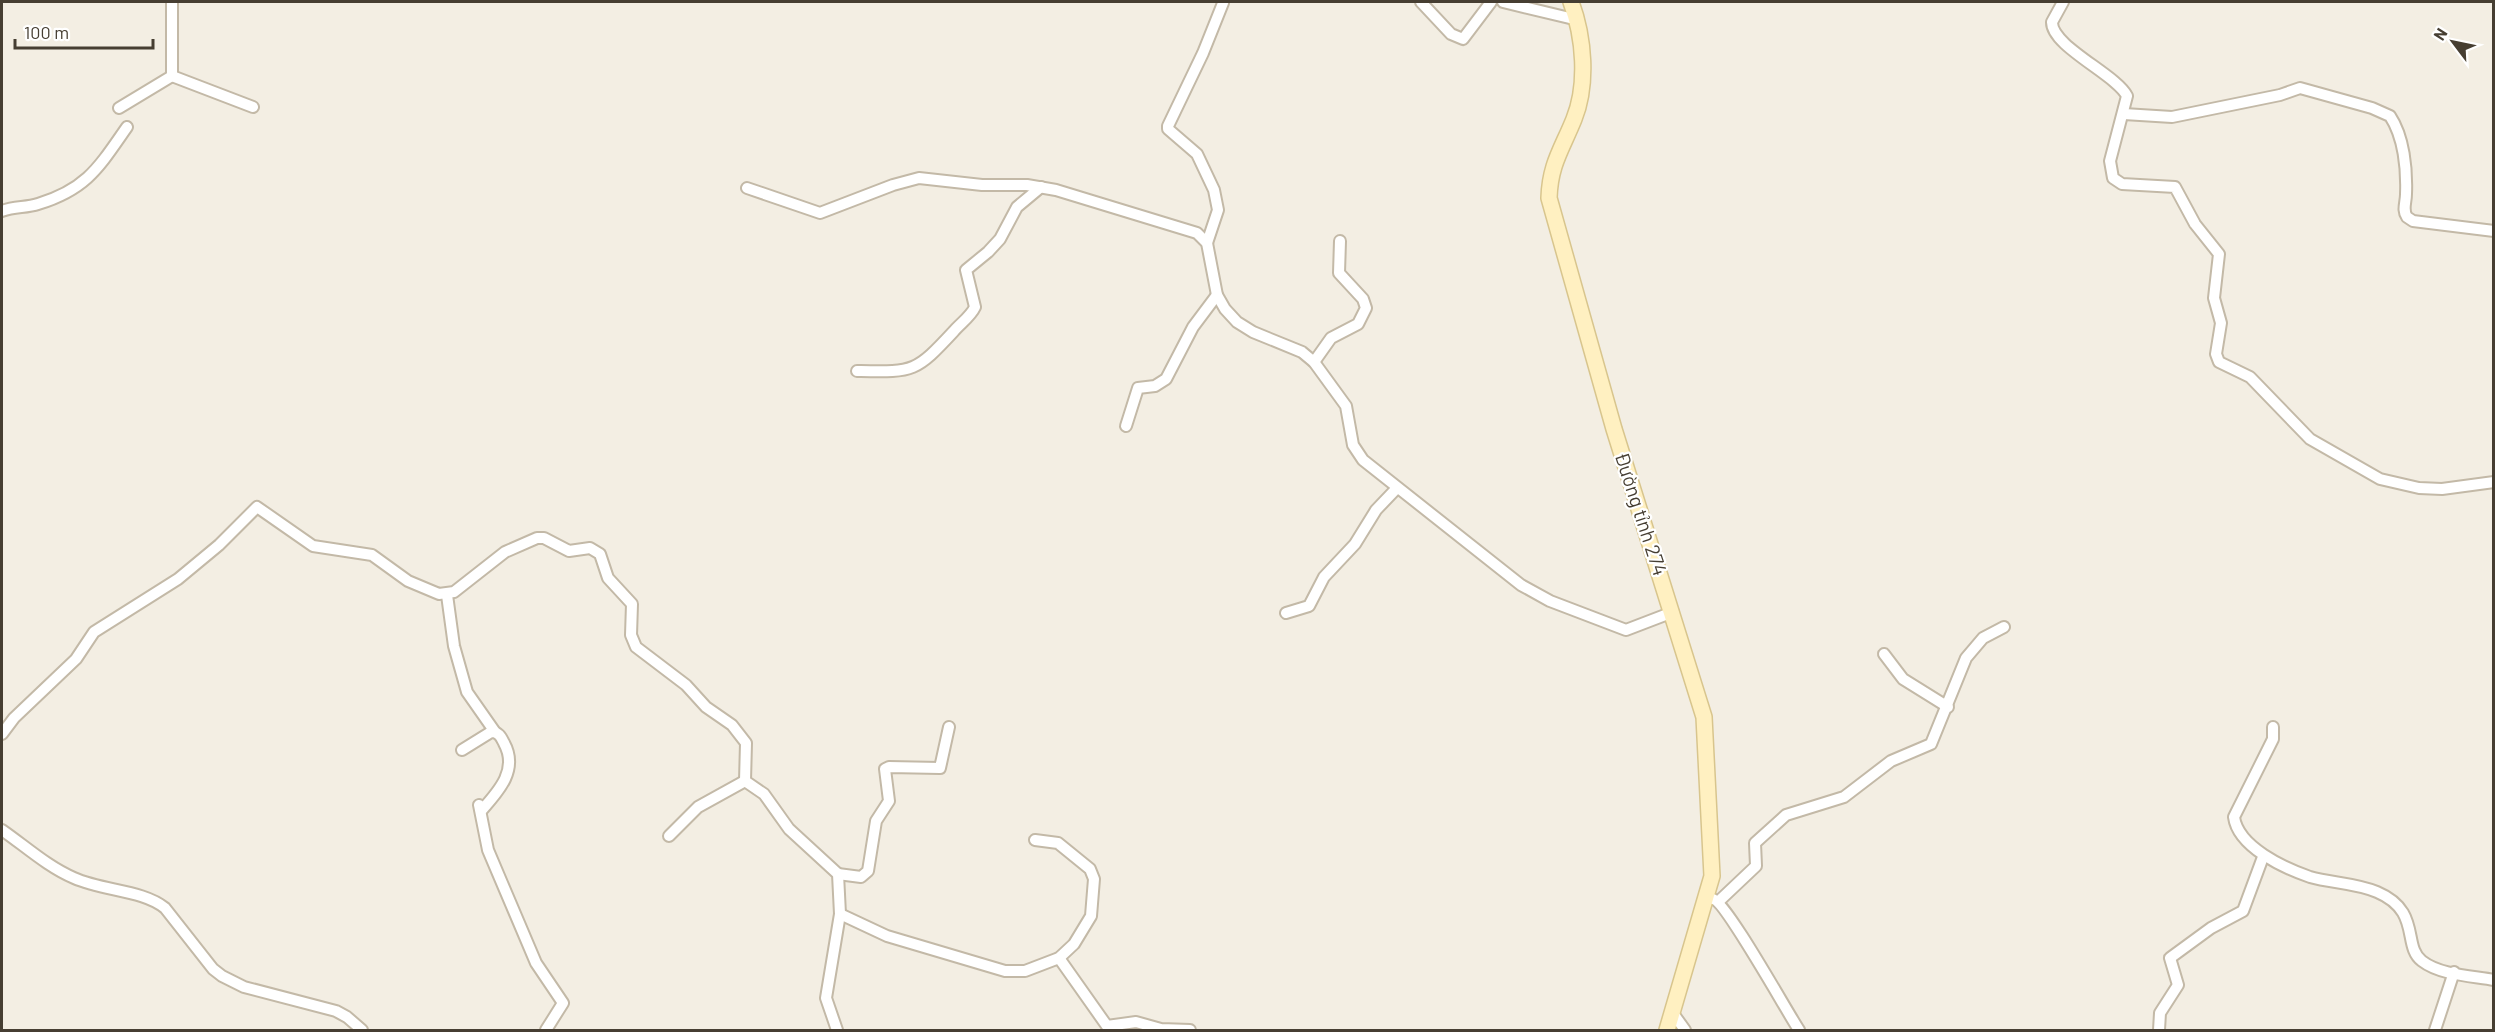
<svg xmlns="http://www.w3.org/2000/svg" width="2495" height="1032" font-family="Barlow,sans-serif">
	<rect width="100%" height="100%" fill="#f3eee3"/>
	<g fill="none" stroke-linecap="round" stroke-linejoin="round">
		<defs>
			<g id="street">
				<polyline points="1421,2 1451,34 1463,39 1491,2"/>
				<polyline points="1503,2 1578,20"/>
				<path d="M2063 2 2052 22C2051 46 2117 75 2127 96L2110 161 2113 178 2122 184 2175 187 2195 224 2219 254 2214 298 2221 323 2216 354 2219 362 2250 377 2310 439 2380 479 2419 488 2442 489 2494 482"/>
				<polyline points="172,76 253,107"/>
				<polyline points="119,108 172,76 172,2"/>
				<path d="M2124 114 2172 117 2280 95 2300 88 2372 108 2390 116C2404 137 2407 169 2406 194 2406 203 2402 210 2407 217L2413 221 2494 231"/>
				<polyline points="747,188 820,213 893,185 919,178 982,185 1027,185 1056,190 1197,233 1207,243 1217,295 1225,309 1237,322 1253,332 1302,352 1314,362 1346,406 1353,445 1363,460 1521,585 1550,601 1626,630 1673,612"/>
				<path d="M2 211C14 206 26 208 38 204 87 189 99 167 127 127"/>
				<polyline points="1207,243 1218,210 1214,190 1197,154 1168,129 1168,126 1203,53 1223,3"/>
				<polyline points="1314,362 1331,338 1358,324 1366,308 1363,299 1339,273 1340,241"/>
				<path d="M857 371C914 372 915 373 954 331 961 323 971 316 975 307L966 270 988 252 1000 239 1017 207 1041 187"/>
				<polyline points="1126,426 1138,388 1155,386 1166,379 1193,327 1217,295"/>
				<polyline points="447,595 454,646 467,692 495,732"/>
				<polyline points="1286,613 1309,606 1324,577 1355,544 1376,510 1397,488"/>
				<polyline points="1884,654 1903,679 1948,707"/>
				<path d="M2273 727V739L2234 817C2238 847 2284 868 2310 877 2331 883 2356 883 2377 892 2422 911 2402 946 2422 961 2440 975 2472 976 2494 980"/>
				<polyline points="2,734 14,718 76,659 94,632 178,579 219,545 257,507 313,546 372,555 408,581 439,594 454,592 505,552 537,538 544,538 569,551 590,548 600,554 608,578 632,604 631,635 636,647 686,685 706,707 732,725 746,743 745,781 764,794 789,829 838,874 840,914 826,998 837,1030"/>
				<path d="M462 750 491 732C499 732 501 737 504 743 519 770 498 792 481 811"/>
				<polyline points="479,805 488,850 536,963 563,1003 546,1030"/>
				<path d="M2 830C25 846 48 867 74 878 103 891 143 890 165 908L213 969 222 976 244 987 336 1011 347 1017 362 1030"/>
				<polyline points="669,836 698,807 745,781"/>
				<polyline points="838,874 861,877 868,871 876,821 889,801 885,769 889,767 940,768 949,727"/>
				<path d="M1713 899C1726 902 1787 1012 1799 1030"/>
				<polyline points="1719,901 1756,866 1755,843 1786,815 1844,797 1891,761 1931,744 1966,658 1983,638 2004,627"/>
				<polyline points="840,914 887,936 1005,971 1025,971 1059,958 1074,944 1091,916 1094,879 1090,869 1058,843 1035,840"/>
				<polyline points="1059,958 1107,1026 1136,1022 1161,1029 1190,1030"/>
				<polyline points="1672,1012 1685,1030"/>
				<polyline points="2159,1030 2160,1013 2178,985 2170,958 2211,928 2243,911 2263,857"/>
				<polyline points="2435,1030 2454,972"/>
			</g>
			<path id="secondary" d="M1571 2C1584 37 1588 84 1574 119 1562 149 1550 164 1549 198L1614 429 1704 717 1712 876 1667 1030"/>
		</defs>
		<use href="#street" stroke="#c3b9a7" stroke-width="14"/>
		<use href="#secondary" stroke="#d8c58d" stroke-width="18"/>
		<use href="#street" stroke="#fff" stroke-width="10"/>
		<use href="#secondary" stroke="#fff0c1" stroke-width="15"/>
	</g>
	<g text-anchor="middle" stroke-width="4.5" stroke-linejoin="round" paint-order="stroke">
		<g font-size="20" fill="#463e32" stroke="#fff">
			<text transform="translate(1641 514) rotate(72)" y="7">Đường tỉnh 274</text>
		</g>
	</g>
	<rect width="2495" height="1032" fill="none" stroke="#463e32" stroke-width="6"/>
	<g transform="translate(2453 42) rotate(302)" stroke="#ffffff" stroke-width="4.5" paint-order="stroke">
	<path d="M0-4.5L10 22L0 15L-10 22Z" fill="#463e32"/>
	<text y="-9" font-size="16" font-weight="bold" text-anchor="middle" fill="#463e32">N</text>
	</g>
	<path d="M15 39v9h138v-9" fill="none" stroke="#463e32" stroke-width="3"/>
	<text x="24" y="39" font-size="18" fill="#463e32" stroke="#ffffff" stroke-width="4.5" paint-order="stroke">100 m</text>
</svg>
